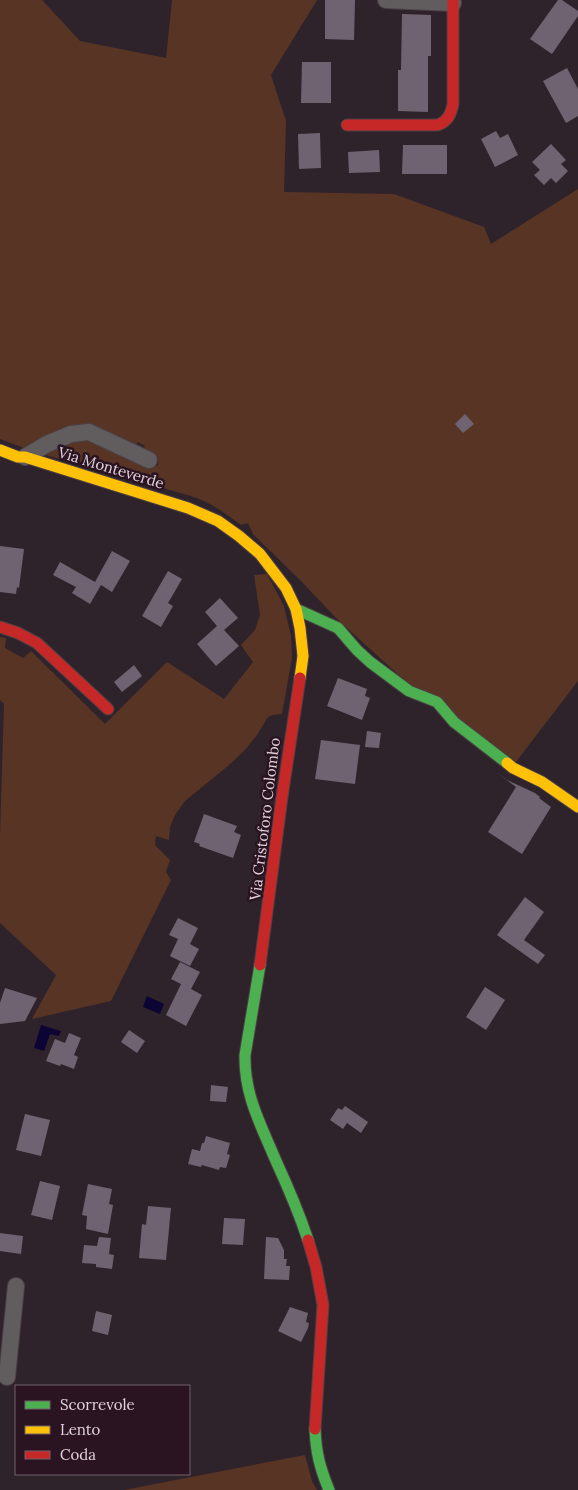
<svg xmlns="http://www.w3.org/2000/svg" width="578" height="1490" font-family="Lora,serif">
	<rect width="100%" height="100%" fill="#2f232b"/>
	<g fill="#583424">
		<path d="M0 0H42L80 41 166 58 172 0H317L271 75 286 121 284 192 394 194 484 227 491 244 578 189V681L515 763 413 688 337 619 301 581 253 534 248 523 241 525C225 513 210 502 191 496L42 454 82 438 151 467 158 465V457L142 451 145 446 138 442 135 446 59 431 38 440 24 448 0 439Z"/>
		<polygon points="267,574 284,606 291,636 292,658 282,714 273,715 268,717 257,735 244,751 229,765 185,801 175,815 170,827 169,840 156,836 155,845 170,860 166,872 171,880 111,1001 32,1019 56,975 0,923 0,836 4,704 0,700 0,637 6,638 5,648 23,658 31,651 105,724 167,662 224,699 253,662 241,645 255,630 260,615 254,575"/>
		<polygon points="305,1455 312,1481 317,1490 124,1490"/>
	</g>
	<g fill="#0d0436">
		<polygon points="147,996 164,1004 160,1014 143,1007"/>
		<polygon points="41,1025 61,1031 59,1036 50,1034 44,1051 34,1048"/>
	</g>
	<g fill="#6f6372">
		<polygon points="325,0 355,0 354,40 325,39"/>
		<polygon points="558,0 562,0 578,11 578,16 552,54 530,39"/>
		<polygon points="402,14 431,15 431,56 428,56 428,112 398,111 398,70 401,70"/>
		<polygon points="302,62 331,62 331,103 301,103"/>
		<polygon points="567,68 578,89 578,116 566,123 543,81"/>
		<polygon points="496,131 500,138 508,134 518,155 495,167 481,139"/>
		<polygon points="320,133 321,168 299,169 298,134"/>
		<polygon points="551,144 566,160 561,164 568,171 556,183 551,178 544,185 534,175 540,170 532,162"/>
		<polygon points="403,145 447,145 447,174 402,174"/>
		<polygon points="379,150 380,172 349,173 348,152"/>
		<polygon points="465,414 474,424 463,433 455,424"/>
		<polygon points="0,546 24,549 19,588 17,587 16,594 0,592"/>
		<polygon points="112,551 130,561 112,592 101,585 90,604 72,593 76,587 53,575 60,562 95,582"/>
		<polygon points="168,571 182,579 168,603 173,606 161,627 142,616"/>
		<polygon points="220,598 238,618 224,630 239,646 216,666 197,644 217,626 205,612"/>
		<polygon points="134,665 142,676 122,692 114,682"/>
		<polygon points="338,678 367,689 365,696 370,698 362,720 327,706"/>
		<polygon points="367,731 381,733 379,748 365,747"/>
		<polygon points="321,740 360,745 355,784 315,779"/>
		<polygon points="493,770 507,780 535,793 540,797 539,798 551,807 522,854 488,832 516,787"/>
		<polygon points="204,814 237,826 234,832 241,835 233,858 199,846 200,844 194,842"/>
		<polygon points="525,897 544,912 524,940 545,955 538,964 497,935"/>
		<polygon points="178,918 198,928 190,944 199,949 190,966 170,956 178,939 169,935"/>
		<polygon points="180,962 200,972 191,989 202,995 186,1026 166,1015 181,984 171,979"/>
		<polygon points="485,987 505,1000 486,1030 466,1017"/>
		<polygon points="5,988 37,998 25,1021 0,1024 0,1003"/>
		<polygon points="129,1030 145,1041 137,1053 121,1042"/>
		<polygon points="69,1033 81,1038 74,1055 78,1057 74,1069 61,1064 60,1066 46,1061 55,1039 65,1043"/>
		<polygon points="211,1085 228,1087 226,1102 210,1101"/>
		<polygon points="345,1106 368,1122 361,1133 347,1123 343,1129 330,1120 338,1108 342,1110"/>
		<polygon points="25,1114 50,1120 41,1156 16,1150"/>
		<polygon points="206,1136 230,1143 227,1154 230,1155 226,1168 220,1167 219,1170 202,1165 201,1167 188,1164 192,1149 200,1151 202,1143 204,1143"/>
		<polygon points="40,1181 60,1186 52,1220 31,1215"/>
		<polygon points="88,1184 112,1189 109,1204 113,1205 108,1234 86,1229 87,1216 82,1215"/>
		<polygon points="148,1206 171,1208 166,1260 139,1258 142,1224 146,1225"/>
		<polygon points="224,1218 245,1219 243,1245 222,1244"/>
		<polygon points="0,1233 23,1236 21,1254 0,1251"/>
		<polygon points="99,1237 111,1238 109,1254 114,1255 112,1269 96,1267 96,1264 82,1263 84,1245 97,1246"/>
		<polygon points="266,1237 278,1238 284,1250 284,1259 287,1259 286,1266 290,1266 289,1280 264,1279"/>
		<polygon points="290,1307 308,1313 306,1322 309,1323 308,1328 301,1342 278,1331"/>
		<polygon points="96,1311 112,1315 108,1335 92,1331"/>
	</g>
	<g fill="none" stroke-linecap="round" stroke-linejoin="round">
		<defs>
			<g id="street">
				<polyline points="386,0 453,3"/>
				<polyline points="25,457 47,444 71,434 89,432 149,460"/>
				<polyline points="7,1377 16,1286"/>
			</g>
			<g id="fast">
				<polyline points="296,609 338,628 357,650 370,662 409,691 437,702 454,722 507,763"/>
				<path d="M260 965 245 1055C244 1095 261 1125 276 1161 288 1187 299 1213 308 1240"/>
				<path d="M315 1429C316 1453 320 1468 329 1490"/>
			</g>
			<g id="slow">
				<polyline points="0,450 18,457 25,457 188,508 218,521 239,536 260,554 286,588 296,609 300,628 303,656 300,678"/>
				<polyline points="507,763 513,768 542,782 578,807"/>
			</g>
			<g id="jam">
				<path d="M347 125H438C448 121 451 114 453 104V0"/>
				<polyline points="0,627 18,633 37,643 108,709"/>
				<polyline points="260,965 282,797 300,678"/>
				<polyline points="308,1240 316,1267 323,1305 315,1429"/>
			</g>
		</defs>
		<use href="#street" stroke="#4b4046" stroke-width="18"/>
		<use href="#fast" stroke="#4b4046" stroke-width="13"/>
		<use href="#slow" stroke="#4b4046" stroke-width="13"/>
		<use href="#jam" stroke="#4b4046" stroke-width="13"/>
		<use href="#street" stroke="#615c5d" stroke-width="16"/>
		<use href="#fast" stroke="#4caf50" stroke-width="11"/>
		<use href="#slow" stroke="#ffc107" stroke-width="11"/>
		<use href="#jam" stroke="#c62828" stroke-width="11"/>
	</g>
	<g text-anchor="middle" stroke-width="5" stroke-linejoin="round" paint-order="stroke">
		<g font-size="15" fill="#e1d1da" stroke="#2a1422">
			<text transform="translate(111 468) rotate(17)" y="5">Via Monteverde</text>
			<text transform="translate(265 819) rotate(-83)" y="5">Via Cristoforo Colombo</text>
		</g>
	</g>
	<rect x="15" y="1385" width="175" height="90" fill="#2a1422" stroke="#73606c"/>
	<rect x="25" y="1401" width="25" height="8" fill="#4caf50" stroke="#73606c"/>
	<text x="60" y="1410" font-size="15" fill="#e1d1da">Scorrevole</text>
	<rect x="25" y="1426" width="25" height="8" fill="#ffc107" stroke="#73606c"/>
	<text x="60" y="1435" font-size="15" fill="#e1d1da">Lento</text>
	<rect x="25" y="1451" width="25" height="8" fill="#c62828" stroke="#73606c"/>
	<text x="60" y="1460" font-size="15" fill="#e1d1da">Coda</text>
</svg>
